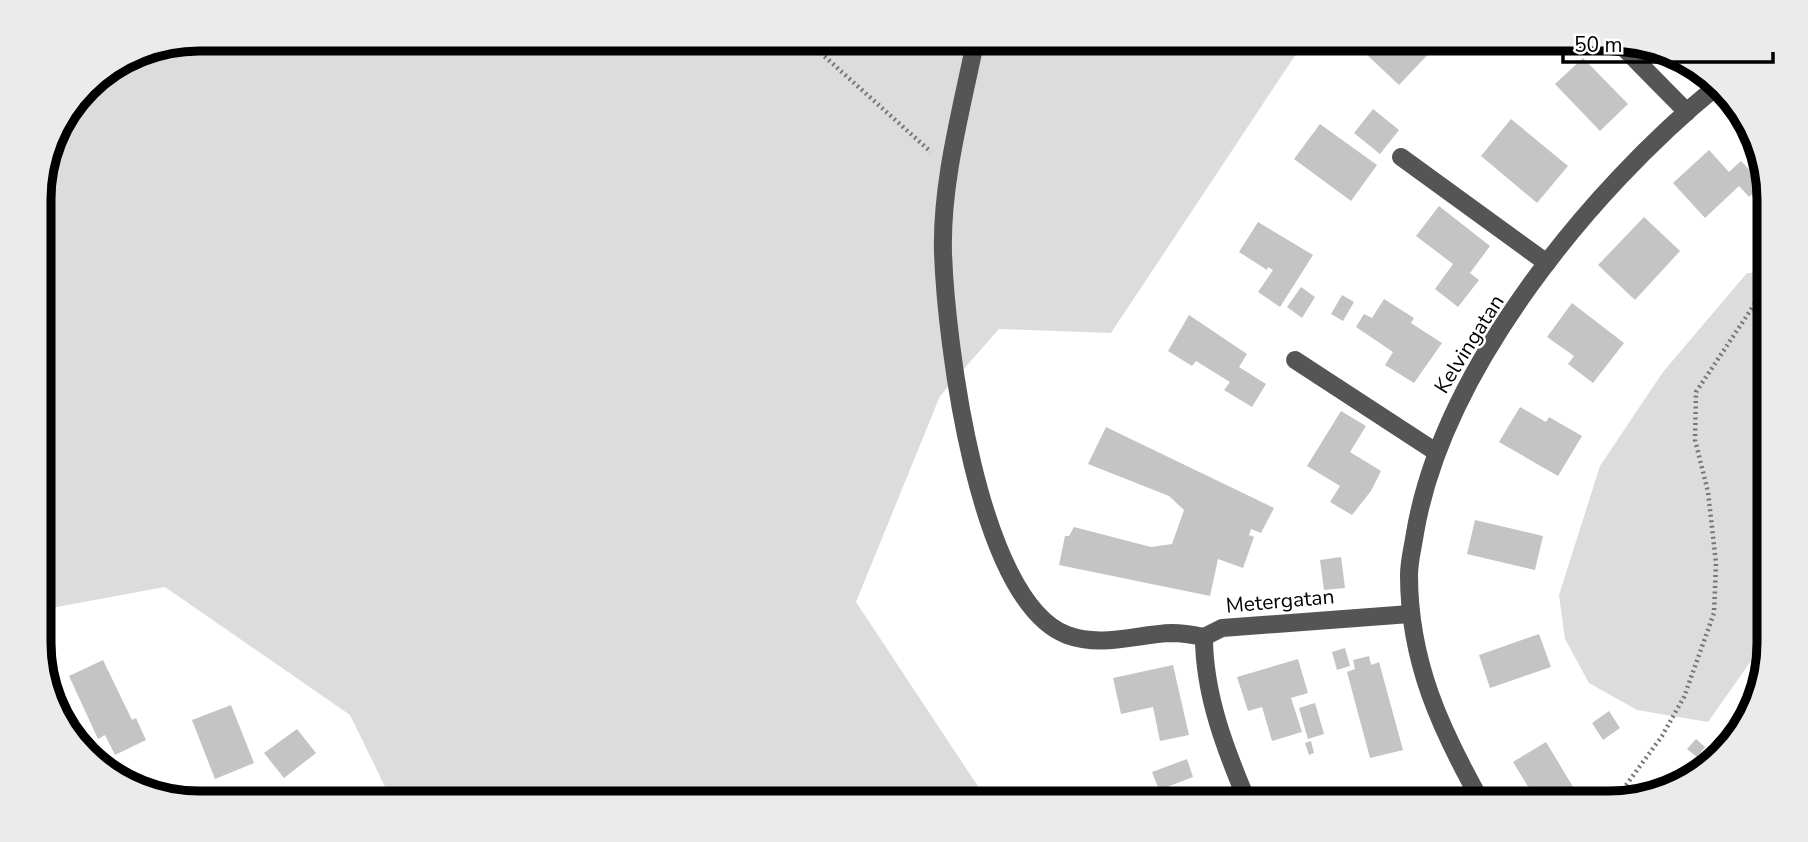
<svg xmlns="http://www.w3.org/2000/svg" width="1808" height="842" font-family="'Nunito Sans',sans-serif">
	<rect width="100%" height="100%" fill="#fff"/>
	<g fill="#dcdcdc">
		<polygon points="199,38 1306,39 1111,333 999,329 940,396 856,602 989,803 393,803 350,715 165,587 40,610 39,188 55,128 93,79 138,51"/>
		<polygon points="1747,273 1768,273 1768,649 1753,658 1708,722 1637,710 1589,683 1565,639 1559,595 1600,466 1663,372"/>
	</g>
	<g fill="#c4c4c4">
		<polygon points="1378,38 1428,38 1436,46 1399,85 1365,53"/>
		<polygon points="1583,58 1628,104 1600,131 1555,84"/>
		<polygon points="1373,109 1399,130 1380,154 1354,133"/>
		<polygon points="1511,119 1568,166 1537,203 1481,156"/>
		<polygon points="1320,124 1377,165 1351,201 1294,159"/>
		<polygon points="1709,150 1729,172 1741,161 1763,184 1749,197 1739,186 1705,218 1673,183"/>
		<polygon points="1439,206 1490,246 1470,273 1479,280 1458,307 1435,289 1453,264 1416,236"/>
		<polygon points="1644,217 1680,251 1635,300 1598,265"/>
		<polygon points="1258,222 1313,255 1280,307 1258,292 1273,270 1268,267 1267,270 1239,252"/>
		<polygon points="1301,287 1315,297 1302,318 1287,307"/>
		<polygon points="1342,295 1354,302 1343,321 1331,314"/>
		<polygon points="1384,299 1414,318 1411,323 1442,343 1414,383 1385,365 1393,352 1356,327 1364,314 1372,318"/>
		<polygon points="1572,303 1624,343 1593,383 1568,364 1574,356 1547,337"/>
		<polygon points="1189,315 1247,354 1239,367 1266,384 1252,407 1224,390 1230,382 1196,361 1192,366 1168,351"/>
		<polygon points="1520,407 1546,422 1549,417 1582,436 1558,476 1499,442"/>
		<polygon points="1341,411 1366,426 1350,452 1381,471 1371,491 1352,515 1330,502 1340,486 1307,466"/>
		<polygon points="1106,427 1274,508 1261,533 1251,529 1249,535 1254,537 1243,568 1218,559 1210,596 1059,565 1065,536 1069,536 1074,527 1151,547 1172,544 1184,510 1169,496 1088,464"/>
		<polygon points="1475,520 1543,536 1535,570 1467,554"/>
		<polygon points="1341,557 1345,588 1324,590 1320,560"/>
		<polygon points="1539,634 1551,667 1490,688 1479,655"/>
		<polygon points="1345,648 1350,666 1337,670 1332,652"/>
		<polygon points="1369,656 1371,665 1379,662 1403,750 1370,758 1347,672 1355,669 1353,660"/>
		<polygon points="1298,659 1308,693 1291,698 1302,732 1272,741 1262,707 1248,711 1237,677"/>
		<polygon points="103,660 132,720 136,718 146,740 115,755 105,735 98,739 69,676"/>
		<polygon points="1173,665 1189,735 1160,741 1153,707 1121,714 1113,678"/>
		<polygon points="1758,673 1762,680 1755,686 1750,680"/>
		<polygon points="1315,703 1324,734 1308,739 1299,708"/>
		<polygon points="231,705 254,763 215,779 192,720"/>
		<polygon points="1609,711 1620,728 1603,740 1592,723"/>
		<polygon points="297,729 316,753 284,778 264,753"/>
		<polygon points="1696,739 1705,747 1697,757 1687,749"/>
		<polygon points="1311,741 1314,753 1309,755 1305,743"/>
		<polygon points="1546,742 1578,795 1565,803 1538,803 1513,762"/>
		<polygon points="1187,759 1193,777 1159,790 1152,772"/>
	</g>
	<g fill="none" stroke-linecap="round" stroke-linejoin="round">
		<g stroke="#777" stroke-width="4.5" stroke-dasharray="2 3.5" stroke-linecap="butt">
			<polyline points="804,38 931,152"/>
			<polyline points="1613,803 1662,736 1684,697 1714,613 1716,563 1708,492 1695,440 1696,392 1768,284"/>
		</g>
		<g stroke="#555" stroke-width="18">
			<path d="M976 38C962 108 941 182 943 253 946 339 977 601 1067 635 1103 648 1136 634 1172 633 1183 633 1194 635 1204 637"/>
			<polyline points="1616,40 1687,112"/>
			<polyline points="1401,157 1547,263"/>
			<polyline points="1295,360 1436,452"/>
			<path d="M1248 803C1226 751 1204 695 1204 637L1222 628 1410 614"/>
			<path d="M1482 803C1441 730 1409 662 1409 575 1409 561 1413 547 1415 533 1443 369 1590 190 1717 86"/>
		</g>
	</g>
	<g text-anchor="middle" stroke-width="5" stroke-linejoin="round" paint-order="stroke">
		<g font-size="21" fill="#000" stroke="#fff">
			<text transform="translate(1469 344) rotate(-58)" y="7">Kelvingatan</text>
			<text transform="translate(1280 601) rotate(-5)" y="7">Metergatan</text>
		</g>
	</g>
	<path d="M0 0H1808V842H0ZM199 51H1609A148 148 0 0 1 1757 199V643A148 148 0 0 1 1609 791H199A148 148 0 0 1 51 643V199A148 148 0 0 1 199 51Z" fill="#ebebeb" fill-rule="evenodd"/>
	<path fill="none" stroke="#000" stroke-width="9" d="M199 51H1609A148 148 0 0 1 1757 199V643A148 148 0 0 1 1609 791H199A148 148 0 0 1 51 643V199A148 148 0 0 1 199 51Z"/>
	<path d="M1563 52v10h210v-10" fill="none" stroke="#000000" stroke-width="3.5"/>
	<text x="1574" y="52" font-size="21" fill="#000000" stroke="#ffffff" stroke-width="5" paint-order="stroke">50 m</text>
</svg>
